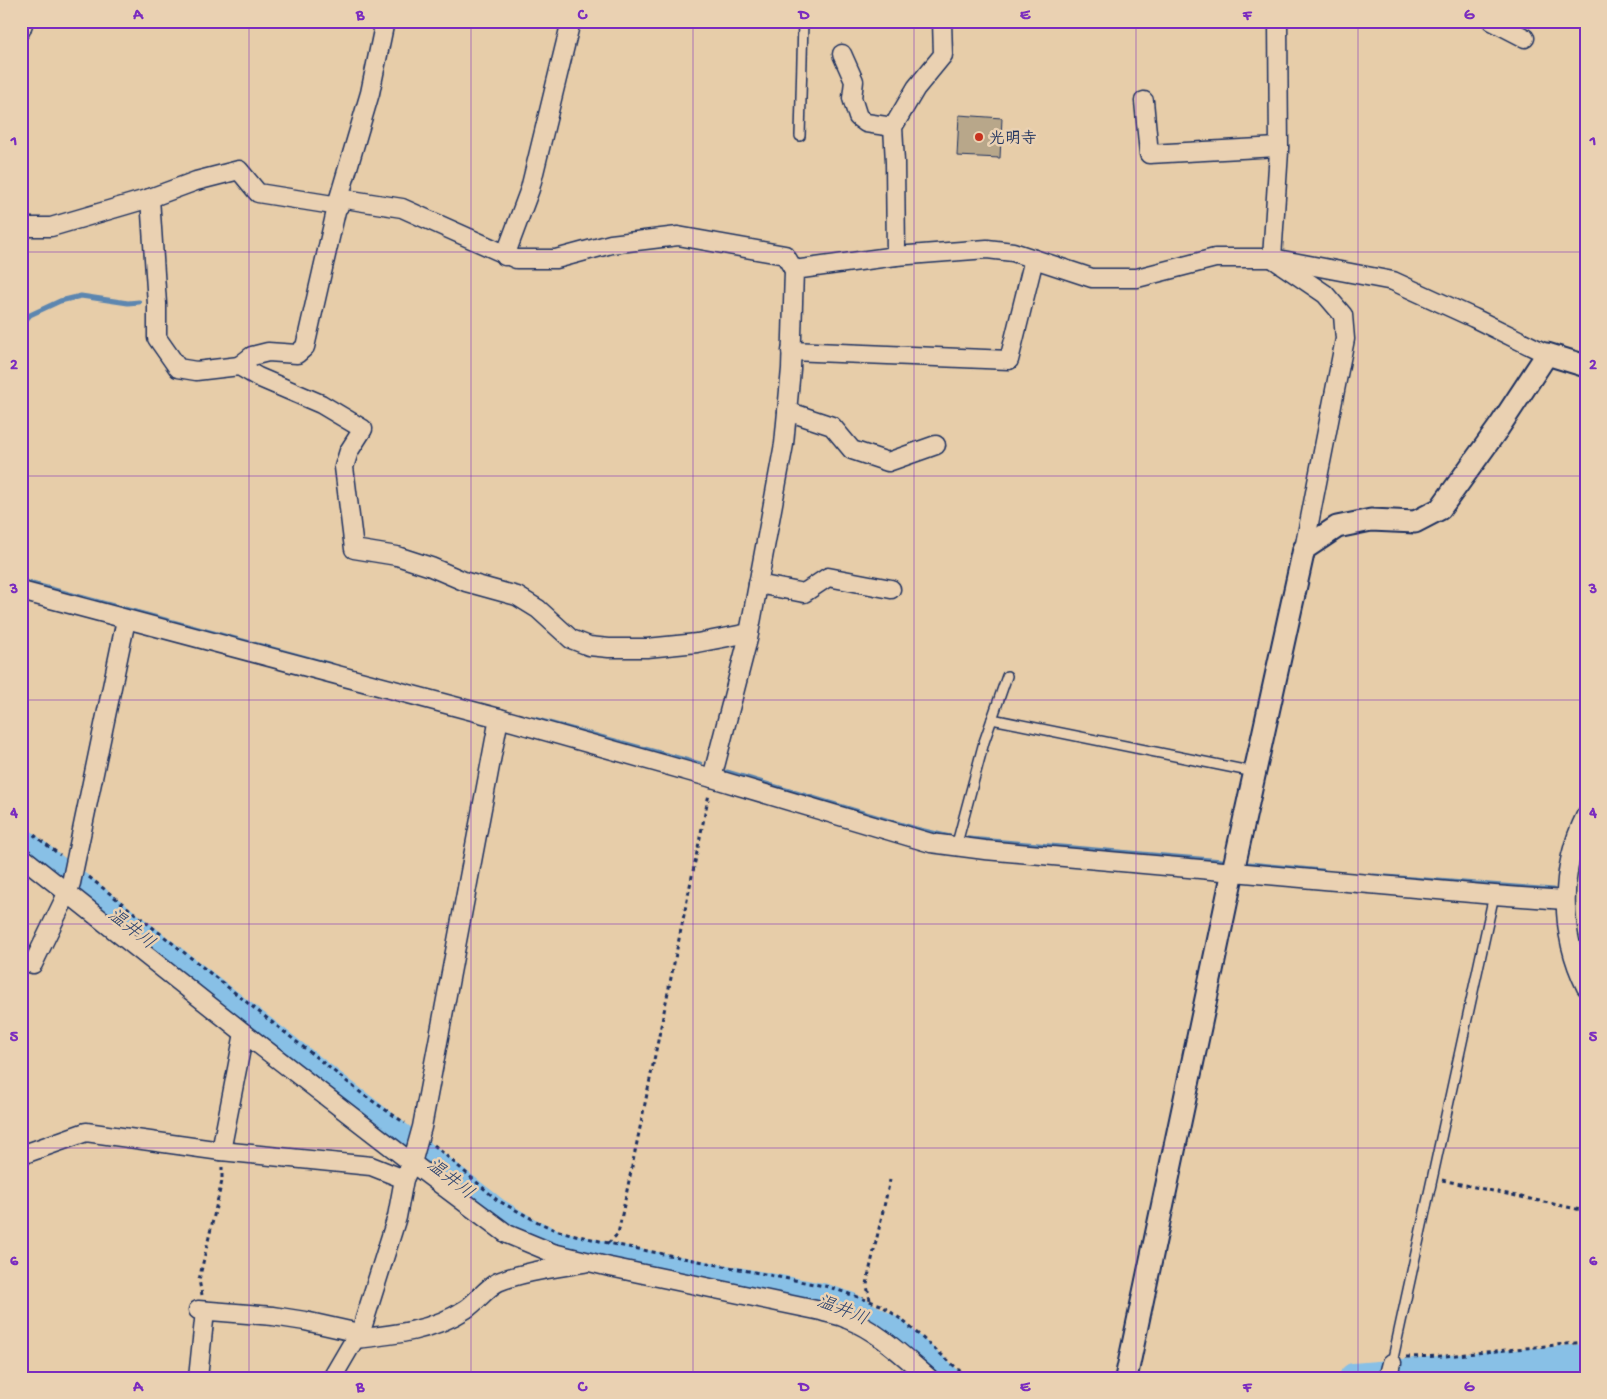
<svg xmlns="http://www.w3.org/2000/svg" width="1607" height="1399" font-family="'Gochi Hand','Klee One',sans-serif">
	<rect width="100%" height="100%" fill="#e7cda9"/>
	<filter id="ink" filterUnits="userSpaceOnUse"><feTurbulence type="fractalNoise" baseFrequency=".02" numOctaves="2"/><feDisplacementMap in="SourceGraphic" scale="10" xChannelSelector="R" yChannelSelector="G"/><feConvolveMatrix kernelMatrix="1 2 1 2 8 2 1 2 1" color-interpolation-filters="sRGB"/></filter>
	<g filter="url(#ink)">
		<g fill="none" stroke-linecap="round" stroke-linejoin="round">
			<g stroke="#5c86b0" stroke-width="5">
				<polyline points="21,325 30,315 60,301 81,296 128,303 139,302"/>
				<polyline points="21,581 332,665"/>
				<polyline points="534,719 700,764"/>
				<polyline points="727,772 916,829 950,837"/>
				<polyline points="958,838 1222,861"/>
				<polyline points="1249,864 1323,871"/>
				<polyline points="1374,876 1553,890"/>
			</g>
			<g stroke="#88c0e6" stroke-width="30">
				<polyline points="21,842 52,867 88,894 495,1212 528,1232 556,1245 630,1262 822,1298 849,1307 893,1332 945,1378"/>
				<polyline points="1354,1378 1586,1359"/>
			</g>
		</g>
		<polygon fill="#b8a78a" stroke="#1b2f5e" points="959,115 1002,118 1000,158 957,156"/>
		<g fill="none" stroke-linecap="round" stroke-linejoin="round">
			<defs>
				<g id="service">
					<polyline points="800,136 803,21"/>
					<polyline points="992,719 1254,772"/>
					<polyline points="956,847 984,742 1007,676"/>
					<polyline points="1392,1363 1494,895"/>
				</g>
				<g id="minor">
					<polyline points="1278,21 1279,151 1272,258 1325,294 1343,315 1345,339 1304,549"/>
					<polyline points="1492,21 1525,38"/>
					<polyline points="21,30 24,21"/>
					<polyline points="842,54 854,81 852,98 858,117 866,123 893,127"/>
					<polyline points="1144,101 1149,154 1279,147"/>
					<polyline points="150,198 157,304 157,338 178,368 196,371 239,366 258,377 321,404 363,429 349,451 344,467 354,549 397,556 431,567 466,582 517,596 538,609 571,639 589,646 609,648 647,648 697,643 749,633"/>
					<polyline points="339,198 402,208 516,259 556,259 611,244 678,236 785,255 794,270"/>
					<polyline points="21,227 51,227 150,198 196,181 239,170 258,193 339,206"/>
					<polyline points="505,256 530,189 571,21"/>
					<polyline points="896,256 895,162 893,127 916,88 943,55 942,21"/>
					<polyline points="791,351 1009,360 1034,259"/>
					<polyline points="239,366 252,356 268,352 297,354 305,347 339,198 370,93 385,21"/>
					<polyline points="787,411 832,426 852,450 888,462 936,445"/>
					<polyline points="758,584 804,593 828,577 891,589"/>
					<polyline points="21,591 499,718 712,778 931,843 985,850 1494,895 1565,900"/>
					<polyline points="712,778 748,639 784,444 791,369 794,270 896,256 987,249 1013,252 1092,278 1137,278 1215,258 1272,258 1393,281 1474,318 1547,354"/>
					<path d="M1586 815C1559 869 1559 933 1586 987"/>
					<path d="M21 856 244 1033 412 1163 507 1234 553 1253 610 1267 821 1311C830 1314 839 1315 847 1319 878 1331 903 1356 929 1378"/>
					<polyline points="21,960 33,964 67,894 71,883 126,620"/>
					<polyline points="221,1151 244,1033"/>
					<polyline points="21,1157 27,1153 86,1132 221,1151 371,1166 404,1179"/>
					<polyline points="198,1310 273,1316 305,1321 359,1333"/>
					<path d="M355 1339C393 1335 433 1331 466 1309 477 1302 486 1288 498 1282 525 1271 556 1268 584 1263"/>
					<polyline points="198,1378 205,1311"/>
					<polyline points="332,1378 363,1325 397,1217 404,1179 412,1163 422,1127 499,718"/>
					<polyline points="1388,1378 1392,1363"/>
				</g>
				<polyline id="tertiary" points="1126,1378 1233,871 1304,549 1337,527 1371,520 1415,522 1440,509 1499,427 1547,354 1586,366"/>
			</defs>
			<use href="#service" stroke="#1b2f5e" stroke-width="12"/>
			<use href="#minor" stroke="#1b2f5e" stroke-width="21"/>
			<use href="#tertiary" stroke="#1b2f5e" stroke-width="25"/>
			<g stroke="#1b2f5e" stroke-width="3" stroke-dasharray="4 4" stroke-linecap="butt">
				<polyline points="21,825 60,855"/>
				<polyline points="89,877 365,1096 405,1123"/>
				<polyline points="434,1145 497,1200 538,1222 555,1230 608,1243 829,1287 881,1305 902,1320 968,1378"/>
				<polyline points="1442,1180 1586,1211"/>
				<polyline points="608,1243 618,1234 709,794"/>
				<polyline points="202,1295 199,1280 222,1181 222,1167"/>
				<polyline points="870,1300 867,1286 868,1277 890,1180"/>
				<polyline points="1406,1357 1446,1356 1586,1342"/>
			</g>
			<use href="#service" stroke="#ead1b2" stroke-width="9"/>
			<use href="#minor" stroke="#ead1b2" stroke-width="18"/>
			<use href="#tertiary" stroke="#ead1b2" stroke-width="21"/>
		</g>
	</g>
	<path fill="none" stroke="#7b2cbf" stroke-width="1" stroke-opacity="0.55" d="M249 21V1378M471 21V1378M693 21V1378M914 21V1378M1136 21V1378M1358 21V1378M21 252H1586M21 476H1586M21 700H1586M21 924H1586M21 1148H1586"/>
	<circle fill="#c8321e" stroke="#ead1b2" stroke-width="2" cx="979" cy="137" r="5"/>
	<g text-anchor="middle" stroke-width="5" stroke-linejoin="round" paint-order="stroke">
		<g font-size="16" font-weight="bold" fill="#1b2f5e" stroke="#ead1b2" text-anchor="start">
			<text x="989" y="143">光明寺</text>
		</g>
		<g font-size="18" font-style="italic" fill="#263e6c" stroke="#ead1b2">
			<text transform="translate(132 928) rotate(38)" y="6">温井川</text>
			<text transform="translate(451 1178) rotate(38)" y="6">温井川</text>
			<text transform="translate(843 1309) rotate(22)" y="6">温井川</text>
		</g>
	</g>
	<rect width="1607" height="1399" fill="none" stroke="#ead1b2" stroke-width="55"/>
	<rect x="28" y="28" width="1552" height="1344" fill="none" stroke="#7b2cbf" stroke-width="2"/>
	<g font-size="16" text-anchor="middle" font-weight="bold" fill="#7b2cbf">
		<text x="138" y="19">A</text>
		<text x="360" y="19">B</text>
		<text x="582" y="19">C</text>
		<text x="804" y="19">D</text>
		<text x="1025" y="19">E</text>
		<text x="1247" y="19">F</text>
		<text x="1469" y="19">G</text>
		<text x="14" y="145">1</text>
		<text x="1593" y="145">1</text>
		<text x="14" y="369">2</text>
		<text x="1593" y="369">2</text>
		<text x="14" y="593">3</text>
		<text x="1593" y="593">3</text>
		<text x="14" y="817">4</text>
		<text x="1593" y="817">4</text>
		<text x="14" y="1041">5</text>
		<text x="1593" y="1041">5</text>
		<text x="14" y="1265">6</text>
		<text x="1593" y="1265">6</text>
		<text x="138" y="1391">A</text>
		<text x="360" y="1391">B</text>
		<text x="582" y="1391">C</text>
		<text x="804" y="1391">D</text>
		<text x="1025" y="1391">E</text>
		<text x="1247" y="1391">F</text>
		<text x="1469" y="1391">G</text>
	</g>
</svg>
